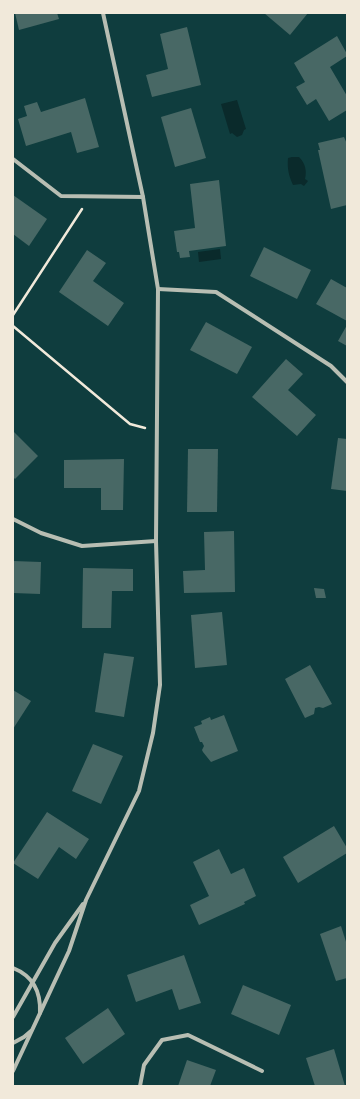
<svg xmlns="http://www.w3.org/2000/svg" width="360" height="1099" font-family="'Roboto Serif',serif">
	<rect width="100%" height="100%" fill="#0f3d3e"/>
	<g fill="#0a2a2b">
		<polygon points="237,100 246,129 244,130 242,135 237,137 232,133 230,134 221,104"/>
		<path d="M292 157H299C305 163 307 170 305 179L308 181 304 186 301 184 293 185C289 176 287 169 288 158Z"/>
		<polygon points="220,249 221,259 199,262 198,252"/>
	</g>
	<g fill="#486865">
		<polygon points="15,13 57,13 59,19 19,30"/>
		<polygon points="264,13 308,13 290,35"/>
		<polygon points="187,27 201,85 152,97 146,75 168,69 160,34"/>
		<polygon points="337,36 347,54 347,56 330,67 347,96 347,110 329,121 316,99 307,105 296,87 305,82 294,63"/>
		<polygon points="85,98 99,147 77,153 71,132 26,146 18,119 27,116 24,106 37,102 41,112"/>
		<polygon points="191,108 206,158 175,167 161,117"/>
		<polygon points="344,137 347,144 347,205 331,209 318,150 320,150 318,143"/>
		<polygon points="219,180 226,246 189,251 190,257 180,258 179,252 177,252 174,231 195,228 190,184"/>
		<polygon points="13,195 47,219 29,246 13,234"/>
		<polygon points="264,247 311,270 297,299 250,276"/>
		<polygon points="87,250 106,263 93,281 124,303 108,326 59,292"/>
		<polygon points="331,279 347,288 347,321 316,304"/>
		<polygon points="206,322 252,347 237,374 190,350"/>
		<polygon points="347,325 347,346 338,341"/>
		<polygon points="286,359 303,374 288,390 316,415 297,436 252,397"/>
		<polygon points="13,431 38,456 15,479 13,477"/>
		<polygon points="338,438 347,439 347,491 331,489"/>
		<polygon points="188,449 218,449 217,512 187,512"/>
		<polygon points="124,459 123,510 101,510 101,488 64,488 64,460"/>
		<polygon points="234,531 235,592 184,593 183,571 205,570 204,532"/>
		<polygon points="13,561 41,562 40,594 13,593"/>
		<polygon points="83,568 133,569 133,591 112,591 111,628 82,628"/>
		<polygon points="314,588 324,589 326,598 316,598"/>
		<polygon points="222,612 227,665 195,668 191,615"/>
		<polygon points="104,653 134,657 124,717 95,712"/>
		<polygon points="310,665 332,704 323,708 319,707 315,708 314,714 305,718 285,679"/>
		<polygon points="13,690 31,701 13,729"/>
		<polygon points="224,715 238,751 211,762 203,752 202,750 204,746 202,742 200,742 194,727 202,724 201,721 210,717 211,720"/>
		<polygon points="93,744 123,756 101,804 72,791"/>
		<polygon points="47,812 89,839 76,859 59,847 38,879 13,863"/>
		<polygon points="334,826 347,848 347,853 298,883 283,857"/>
		<polygon points="219,849 231,874 244,868 256,896 244,902 245,904 199,925 190,905 209,896 193,862"/>
		<polygon points="341,926 347,945 347,978 336,981 320,934"/>
		<polygon points="184,955 201,1003 179,1010 172,989 136,1002 127,975"/>
		<polygon points="243,985 291,1005 279,1035 231,1014"/>
		<polygon points="108,1008 125,1034 83,1064 65,1038"/>
		<polygon points="334,1049 345,1086 315,1086 306,1058"/>
		<polygon points="187,1060 216,1070 210,1086 178,1086"/>
	</g>
	<g fill="none" stroke-linecap="round" stroke-linejoin="round">
		<g stroke="#f1e9da" stroke-width="2.5">
			<polyline points="13,315 82,209"/>
			<polyline points="13,326 130,424 145,428"/>
		</g>
		<g stroke="#b8beb3" stroke-width="4">
			<polyline points="13,159 61,196 143,197"/>
			<polyline points="158,289 216,292 331,366 347,382"/>
			<polyline points="13,519 41,533 82,546 156,541"/>
			<path d="M13 968C33 976 41 992 40 1013"/>
			<polyline points="13,1017 55,943 83,904"/>
			<polyline points="13,1043 24,1037 31,1031"/>
			<polyline points="13,1071 69,951 86,900 139,791 153,733 160,685 156,541 158,289 143,197 103,13"/>
			<polyline points="140,1086 144,1065 162,1040 188,1035 262,1071"/>
		</g>
	</g>
	<rect width="360" height="1099" fill="none" stroke="#f1e9da" stroke-width="28"/>
</svg>
